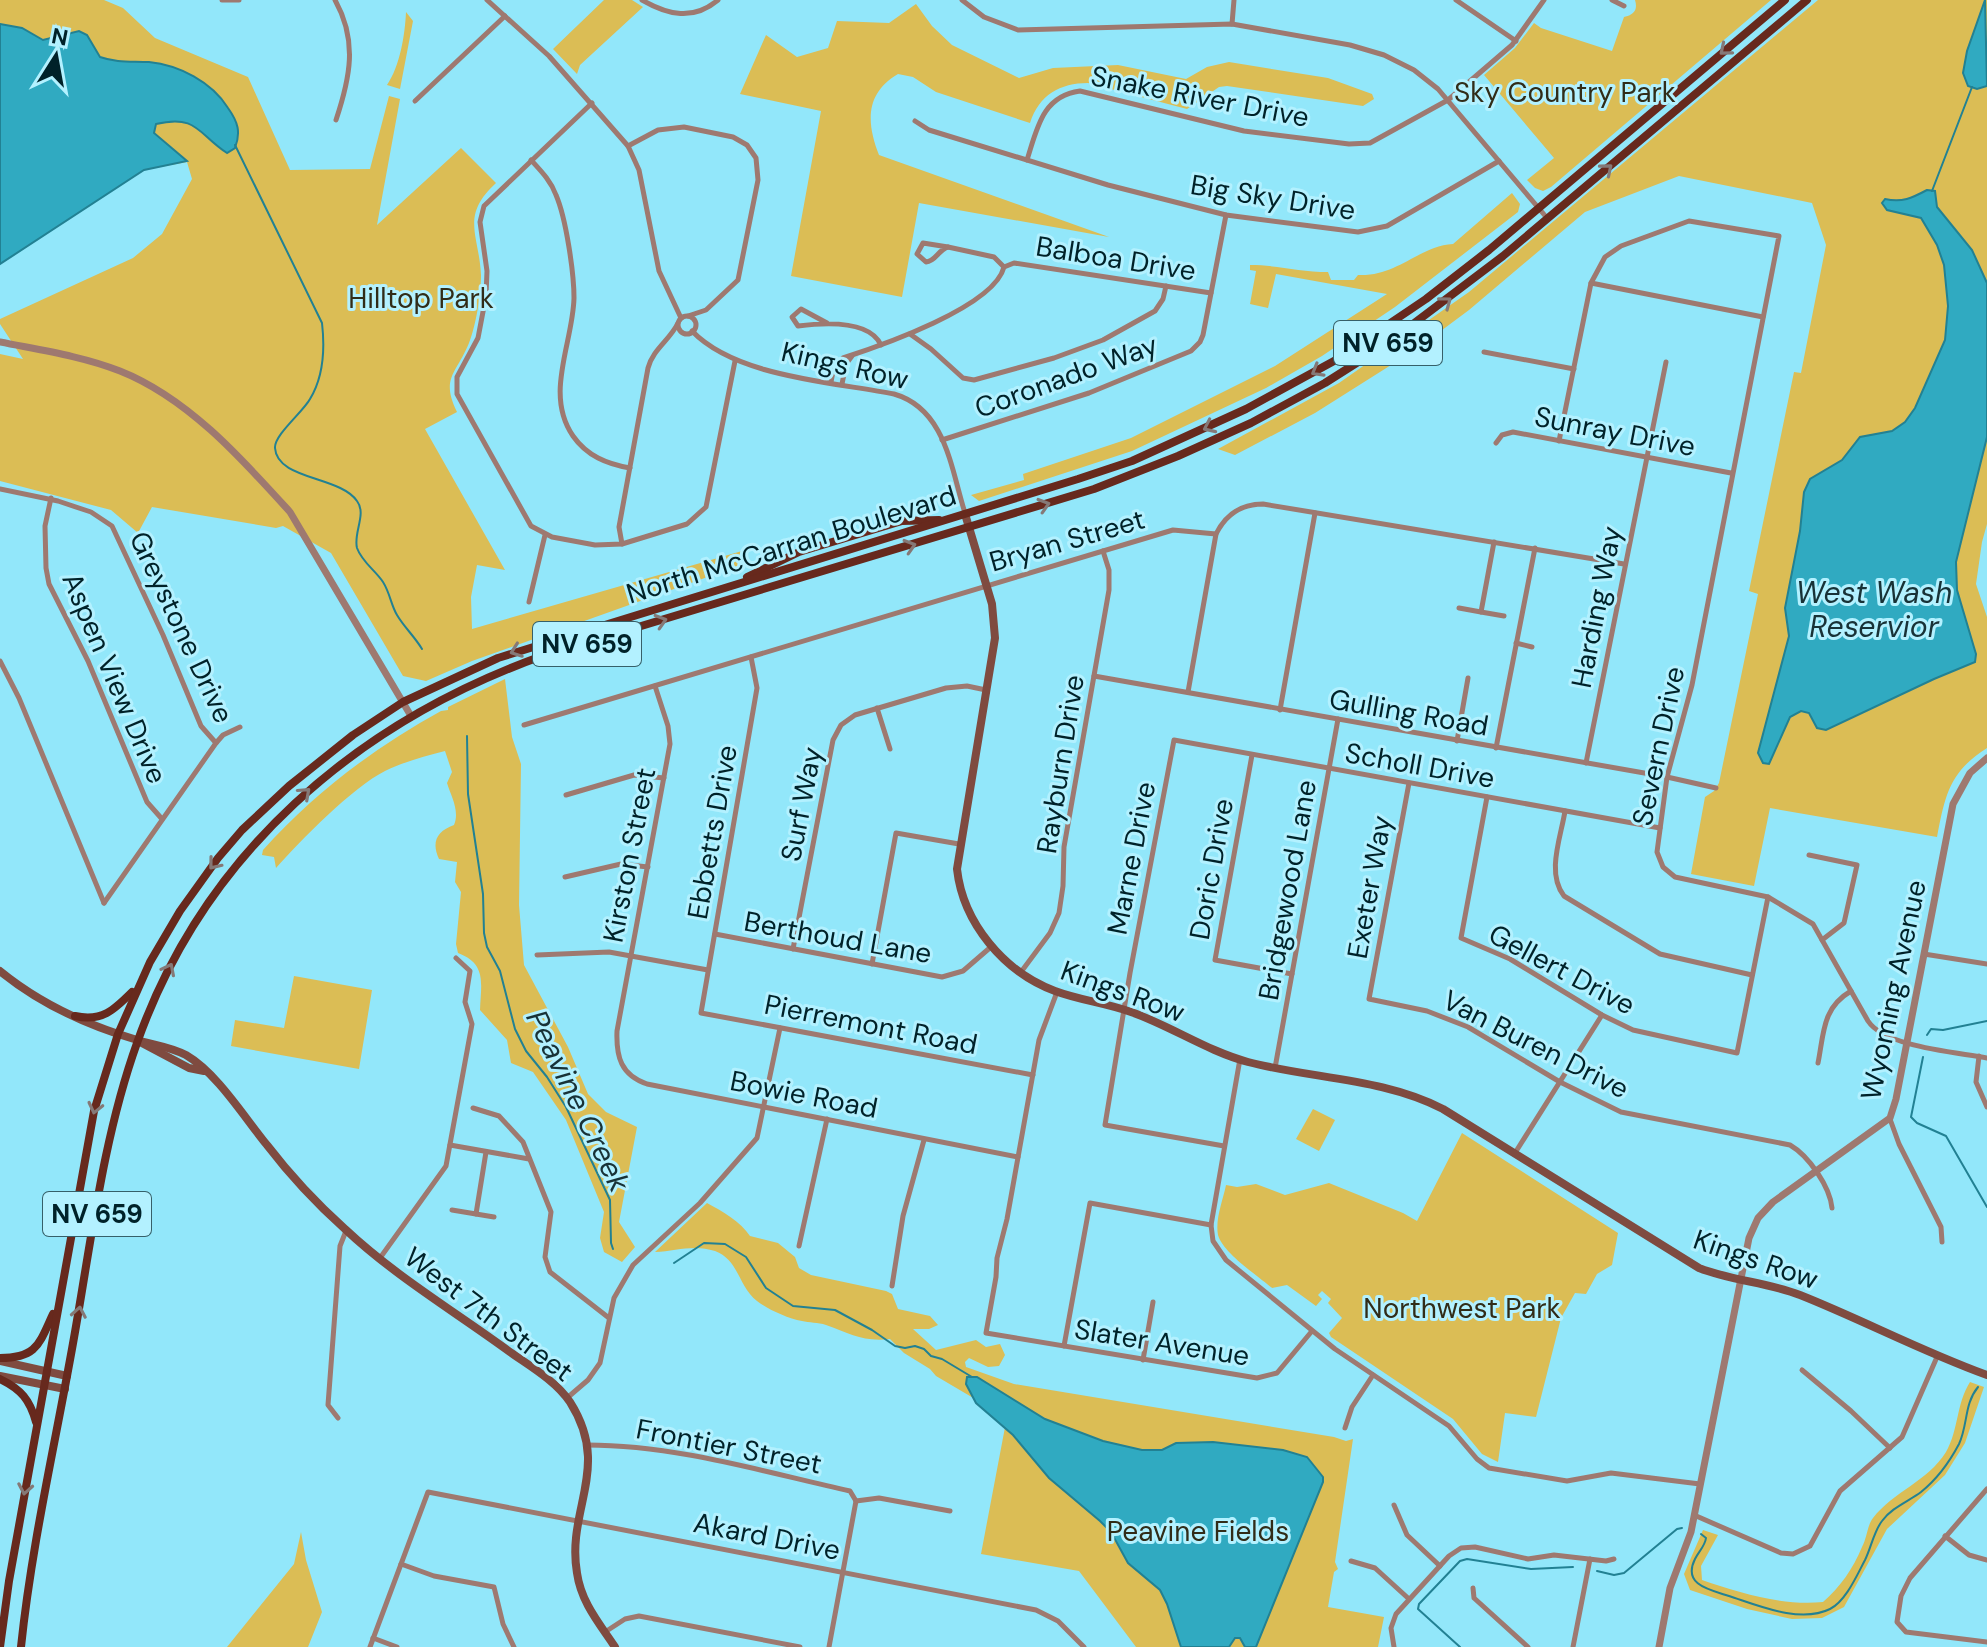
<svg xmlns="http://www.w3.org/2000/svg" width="1987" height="1647" font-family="'DM Sans',sans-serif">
	<rect width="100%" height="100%" fill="#92e7fa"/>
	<g fill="#dbbd55">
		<path d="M0 0H104L123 8 155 38 248 77 290 170 370 169 389 96 400 99 377 225 461 148 496 183C460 216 479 234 481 275 481 295 476 325 469 343 457 373 440 378 457 412L425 429 505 570 477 565 471 597 472 629 742 551 744 564 472 661 426 681 403 676 331 553 283 526 276 528 152 507 138 533 111 510 0 481V354L23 359 0 324V319L133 258 162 234 192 179 187 162 144 170 0 264Z"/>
		<polygon points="604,0 632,0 643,7 580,65 577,74 553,49"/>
		<path d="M1635 0H1771L1551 187 1543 191 1535 188 1527 180 1554 158 1484 75 1515 48 1534 23 1541 28 1612 51 1624 17C1634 15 1638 10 1635 0Z"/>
		<path d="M1818 0H1987V524L1982 542 1976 584 1987 617V748C1949 772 1945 796 1937 837L1770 808 1754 886 1691 874 1705 797 1714 791 1719 783 1758 594 1749 591 1794 372 1801 373 1826 245 1812 203 1679 176 1585 212 1469 310 1418 348 1315 413 1235 455 1218 449 1339 383 1469 292Z"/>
		<path d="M916 4 932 26 952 45 1019 78 1053 68 1118 65 1186 79 1207 67 1229 62 1328 78 1372 94 1374 99 1363 106 1227 86 1219 87 1187 109 1088 83C1060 83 1039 95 1030 123L936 92 913 77 898 74C864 94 867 124 879 155L1109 237 919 203 902 297 791 276 821 111 740 94 766 35 797 57 828 48 837 21 889 23Z"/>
		<path d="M406 12 413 21 400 89 387 85C400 66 405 35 406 12Z"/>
		<path d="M1512 193 1520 204 1518 212 1395 307 1322 356 1266 388 1132 451 979 501 971 495 1024 480 1023 474 1131 438 1275 366 1387 294 1276 274 1268 308 1250 304 1256 271 1250 270V265C1277 265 1300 272 1328 272L1331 280H1354L1358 275C1397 277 1419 246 1453 244Z"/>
		<path d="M505 679 512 737 521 764 519 905 524 965 568 1047 588 1094 606 1112 637 1127 619 1222 635 1247 622 1262 604 1252 600 1238 604 1212 566 1120 533 1072 511 1063 507 1040 480 1010C481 983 487 964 458 953L456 944 461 892 455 882 457 862 439 859C431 842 437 831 454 825 460 811 451 796 447 783L452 772 445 751C426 756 403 762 385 771 353 787 301 840 276 868L274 857 262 855 263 850C314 793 374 748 441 711L448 710V707Z"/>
		<polygon points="294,976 372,990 359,1069 231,1046 235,1020 284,1028"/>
		<polygon points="1313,1109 1335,1120 1319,1151 1296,1139"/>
		<path d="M1462 1133 1618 1233 1612 1265 1597 1274 1586 1294 1575 1293 1561 1318 1536 1417 1505 1413 1498 1462 1482 1454 1453 1419 1331 1337 1329 1333 1342 1318 1328 1303 1331 1299 1322 1291 1318 1295 1322 1299 1316 1306 1287 1285 1272 1288C1258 1276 1223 1253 1218 1235 1215 1219 1223 1200 1226 1185L1237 1187 1256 1184 1285 1195 1329 1183 1403 1213 1417 1221Z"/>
		<path d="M707 1203C722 1211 741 1222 750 1236L778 1243 795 1257 799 1268 811 1275 886 1291 892 1294 898 1309 930 1316 938 1325 929 1329H913L936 1350 976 1340 986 1347 1000 1344 1005 1355 999 1366 988 1367 969 1358 965 1362 966 1367 1014 1384 1334 1437 1346 1441 1353 1439 1335 1562 1338 1569 1334 1572 1328 1607 1384 1617 1378 1647H1136L1079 1571 981 1554 1006 1422 975 1399 936 1376 930 1369 904 1353 890 1339C863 1342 851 1334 826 1325 818 1322 809 1323 802 1321 787 1318 769 1310 757 1301 738 1286 739 1260 715 1251 694 1244 676 1251 655 1252Z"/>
		<path d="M1970 1382 1984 1387 1965 1443 1945 1475 1887 1529 1844 1607 1822 1618 1792 1619 1747 1609 1690 1590 1684 1574 1703 1530 1718 1535 1701 1566 1702 1580C1740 1593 1782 1606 1823 1602 1840 1587 1853 1569 1862 1547 1867 1538 1867 1526 1873 1518 1893 1492 1928 1481 1946 1452 1959 1429 1956 1404 1970 1382Z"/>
		<polygon points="301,1532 306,1560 322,1612 308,1647 227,1647 294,1564"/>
	</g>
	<g fill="#30aac1" stroke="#228193" stroke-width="2">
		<polygon points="1985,0 1987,86 1977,89 1968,86 1963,73 1967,51"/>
		<path d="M0 24 22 28 43 40 79 31 87 35 100 57C117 63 132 61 149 62 179 65 212 82 228 108 238 122 241 132 235 148L227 153C198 134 197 114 156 124L154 133 187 161 144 170 0 264Z"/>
		<path d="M1927 190 1935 191 1937 207 1972 250 1987 283V437L1956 562 1957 590 1976 654 1975 662 1934 679 1826 730 1817 728 1809 713 1801 711 1790 717 1769 764 1763 763 1758 753 1789 636 1785 608 1800 531 1804 492 1810 479 1842 460 1860 437 1892 431 1905 422 1915 408 1945 340 1948 306 1944 265 1937 245 1921 218 1887 210 1882 203 1885 199C1902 203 1912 198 1927 190Z"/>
		<polygon points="967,1377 977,1377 1045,1419 1103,1441 1142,1450 1162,1450 1176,1443 1213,1442 1283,1450 1307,1457 1323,1477 1323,1482 1256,1647 1245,1647 1240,1638 1235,1638 1229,1647 1181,1647 1167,1604 1160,1590 1128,1563 1111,1532 1100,1521 1049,1478 1013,1435 976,1403 966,1384"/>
	</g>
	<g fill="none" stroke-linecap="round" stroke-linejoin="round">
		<g stroke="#228193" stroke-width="2">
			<path d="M235 145 322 323C325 349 324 376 310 399 303 412 274 435 275 448 277 480 340 476 357 501 367 514 353 533 357 548 362 562 375 570 383 582 390 593 391 605 397 615 404 627 415 637 422 649"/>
			<polyline points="1932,191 1972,87"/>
			<polyline points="467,736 468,794 483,894 484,933 487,947 500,971 515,1029 526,1051 547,1077 566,1107 610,1200 611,1243 613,1249"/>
			<polyline points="1927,1035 1931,1029 1943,1030 1987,1021"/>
			<polyline points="1923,1057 1911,1117 1917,1123 1946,1136 1987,1207"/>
			<polyline points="674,1263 704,1243 725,1244 746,1257 766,1288 793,1306 835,1310 872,1330 895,1346 905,1348 915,1346 924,1349 931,1356 942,1359 972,1377"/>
			<path d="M1701 1534 1706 1538C1705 1546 1699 1551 1695 1559 1682 1585 1710 1590 1729 1596 1757 1605 1800 1624 1830 1609 1846 1601 1857 1575 1865 1560 1871 1548 1874 1531 1882 1521 1891 1508 1909 1501 1921 1492 1936 1480 1950 1461 1959 1444 1968 1425 1964 1404 1978 1387"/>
			<polyline points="1597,1571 1614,1575 1624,1573 1677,1529 1682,1528"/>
			<polyline points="1460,1647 1418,1609 1419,1604 1460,1561 1467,1559 1531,1569 1573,1567"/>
		</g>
		<g stroke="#9e7970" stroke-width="5">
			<polyline points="222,0 239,0"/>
			<path d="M335 0C358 41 350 78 336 120"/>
			<polyline points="487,0 549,56 628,146 639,170 659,271 681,318"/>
			<path d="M642 0C668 15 693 21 718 0"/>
			<polyline points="962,0 984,17 1018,30 1232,24 1350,45 1384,55 1414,70 1438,89 1547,218"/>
			<polyline points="1456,0 1516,41"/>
			<polyline points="1612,0 1624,6"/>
			<polyline points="1232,24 1234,0"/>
			<polyline points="415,101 505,16"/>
			<polyline points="592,103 484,206 480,222 487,271 486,296 478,338 457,377 457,394 531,526 552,537 595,545 622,544 687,524 706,507 735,361"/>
			<polyline points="915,121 929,130 1108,185 1226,215 1358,232 1387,226 1499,161"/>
			<polyline points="628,146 658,130 684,127 733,137 747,145 756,158 758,180 738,280 706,310 688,316"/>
			<path d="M531 160C541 171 551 181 556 195 566 218 574 273 574 298 573 343 544 394 573 436 587 456 607 464 630 468"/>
			<path d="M1027 160C1037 129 1042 96 1080 91L1244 131 1349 144 1370 143 1448 100 1512 45 1544 0"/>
			<path d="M923 243 948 247C938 250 936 261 926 262L917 254Z"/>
			<polyline points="948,247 994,257 1004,267"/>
			<polyline points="1591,283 1763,317"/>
			<circle cx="687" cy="325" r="9"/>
			<path d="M827 323 801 309 792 317 798 326C822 323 869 319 881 345"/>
			<path d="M692 331C736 377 833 382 894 394 946 409 951 469 965 513"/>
			<polyline points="910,334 931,349 963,378 974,380 1054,358 1103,340 1155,311 1163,299 1166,286"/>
			<polyline points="1484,352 1574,369"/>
			<path d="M831 382 834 366 843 358C880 346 994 307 1004 267L1014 263 1211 293"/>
			<polyline points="842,384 846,364 852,356"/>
			<polyline points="942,440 1089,393 1191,351 1200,342 1203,335 1226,215"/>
			<path d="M1559 441 1591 283 1605 257 1621 246 1689 221 1779 236 1692 685 1667 777 1657 852 1663 867 1675 877 1768 897 1813 924 1868 1021C1885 1047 1956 1052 1987 1058"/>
			<polyline points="1496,443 1502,435 1513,432 1731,473"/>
			<polyline points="0,489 58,501 91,512 112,526 163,635 201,726 216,743"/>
			<polyline points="51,498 45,526 46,568 49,584 88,661 147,802 162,819"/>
			<path d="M622 544 619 527 648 368C653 349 670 340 678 323"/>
			<polyline points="529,602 545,535"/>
			<polyline points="1459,608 1481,612 1494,542"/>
			<polyline points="1481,612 1504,616"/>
			<polyline points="1516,643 1532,647"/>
			<polyline points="751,657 757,688 701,1013 1033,1075"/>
			<polyline points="0,661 19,698 104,903"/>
			<polyline points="1094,676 1667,777 1716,788"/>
			<path d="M655 686 668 726 670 744 617 1031C616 1057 621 1075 647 1084L1018 1157"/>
			<path d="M1188 692 1216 534C1226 514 1241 504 1263 504L1624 564"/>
			<polyline points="877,708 890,749"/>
			<polyline points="1280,710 1315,513"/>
			<polyline points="524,725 1173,530 1216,534"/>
			<polyline points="1457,741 1468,678"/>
			<polyline points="1496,748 1535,548"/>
			<polyline points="1252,755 1215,960 1292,974"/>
			<polyline points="1586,763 1666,362"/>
			<path d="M1409 783 1369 999 1427 1011 1468 1027 1560 1082 1621 1112 1790 1145C1809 1156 1830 1187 1832 1208"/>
			<polyline points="566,795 634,775 664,778"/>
			<polyline points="1487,797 1461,938 1510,959 1602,1015 1633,1030 1737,1053 1768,897"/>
			<path d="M1565 811C1561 837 1546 873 1564 896L1660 954 1752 975"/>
			<polyline points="1809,855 1857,865 1844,923 1822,940"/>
			<polyline points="565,877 621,864 648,867"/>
			<polyline points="104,903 216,743 223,735 240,727"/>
			<polyline points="715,934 942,977 963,971 992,946"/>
			<polyline points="793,949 833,740 841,725 855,715 946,688 967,686 986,690"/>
			<polyline points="1924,954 1987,964"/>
			<polyline points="537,955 609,952 708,970"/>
			<polyline points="872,964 896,833 959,844"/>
			<polyline points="1021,972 1050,933 1059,913 1063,886 1064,847 1109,590 1109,570 1103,551"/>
			<polyline points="1057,992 1039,1040 1007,1219 997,1258 996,1277 986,1333 1257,1378 1277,1373 1312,1331"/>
			<polyline points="1979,1056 1976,1082 1987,1107"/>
			<polyline points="1240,1059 1211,1225 1213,1241 1226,1260 1335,1349 1449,1426 1477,1459 1489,1468 1567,1481 1611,1473 1700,1484"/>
			<path d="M1818 1063C1824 1033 1822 1008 1851 991"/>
			<polyline points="1275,1068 1338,719"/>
			<polyline points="473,1108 499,1116 523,1142 551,1212 545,1257 550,1272 609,1318"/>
			<polyline points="1890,1119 1899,1144 1941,1227 1942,1242"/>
			<polyline points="450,1145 529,1159"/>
			<polyline points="1224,1146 1105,1125 1130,973 1174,740 1660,828"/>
			<polyline points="1515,1153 1602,1015"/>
			<polyline points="452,1210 494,1217"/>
			<polyline points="476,1214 486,1152"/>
			<polyline points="799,1246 827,1119"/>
			<polyline points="380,1258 446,1166 472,1024 465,1002 470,971 456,958"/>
			<polyline points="892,1286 903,1216 924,1140"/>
			<polyline points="1064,1346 1090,1203 1211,1225"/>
			<polyline points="1143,1360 1153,1302"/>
			<polyline points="1802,1370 1851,1411 1890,1448"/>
			<polyline points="567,1398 588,1380 600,1363 614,1298 633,1265 700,1203 757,1138 780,1028"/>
			<polyline points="338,1418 328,1405 340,1246 346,1231"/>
			<polyline points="1345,1428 1352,1407 1373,1375"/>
			<path d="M587 1445C676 1445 764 1472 850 1491L856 1501"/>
			<polyline points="1987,1489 1910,1578 1901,1596 1897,1622 1906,1632 1987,1642"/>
			<polyline points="856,1501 879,1498 950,1511"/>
			<polyline points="1394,1505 1407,1535 1440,1566"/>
			<polyline points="1694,1515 1781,1553 1793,1554 1810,1546 1840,1491 1902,1437 1937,1357"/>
			<polyline points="1945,1536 1969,1555 1987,1560"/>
			<polyline points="1351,1561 1375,1568 1409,1599"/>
			<polyline points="401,1564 434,1576 494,1587 503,1624 514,1647"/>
			<polyline points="1473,1588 1474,1598 1528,1647"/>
			<polyline points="605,1632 625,1619 639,1616 800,1647"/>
			<polyline points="373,1638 397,1647"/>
			<polyline points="370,1647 428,1492 1036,1610 1058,1621 1084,1647"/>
			<polyline points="829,1647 856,1501"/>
			<polyline points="1394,1647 1391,1628 1396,1614 1449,1556 1461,1548 1475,1547 1528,1559 1554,1555 1606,1561 1614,1559"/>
			<polyline points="1573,1647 1590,1559"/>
		</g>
		<g stroke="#9e7970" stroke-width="7">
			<path d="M0 342C40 350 82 356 120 371 188 398 242 459 290 512L411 716"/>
			<polyline points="1659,1647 1670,1588 1691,1532 1749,1238 1758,1218 1773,1202 1890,1118 1896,1099 1953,804 1970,773 1987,758"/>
		</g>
		<g stroke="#7f4b40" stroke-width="8">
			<path d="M965 514 992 604 995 638 957 869C963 923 1004 972 1055 991 1079 1000 1106 1003 1131 1012 1171 1026 1207 1051 1248 1062 1313 1079 1383 1078 1443 1109L1699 1268C1732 1281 1767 1282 1800 1295 1863 1320 1923 1352 1987 1375"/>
			<path d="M0 971C38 1002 87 1025 134 1039 152 1045 169 1046 186 1055 217 1073 244 1117 267 1145 290 1175 316 1203 345 1229 395 1276 454 1311 510 1352 530 1366 556 1381 570 1402 612 1468 566 1509 577 1573 581 1602 599 1623 615 1647"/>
			<polyline points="140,1042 189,1068 204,1071"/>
			<polyline points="0,1361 67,1376"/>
			<polyline points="0,1376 65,1389"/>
		</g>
		<g stroke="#67291d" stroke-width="8">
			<polyline points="747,577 799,552 902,521 939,520"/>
			<path d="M75 1016C102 1022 114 1010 132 992"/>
			<path d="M0 1358C37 1358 39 1344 53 1314"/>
			<path d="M0 1379C21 1389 30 1400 36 1422"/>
			<polyline points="0,1647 9,1581 94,1111 118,1034 150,962 180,911 218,858 242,830 289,786 353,735 403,702 498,658 1078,479 1132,461 1246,409 1334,361 1426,299 1489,250 1785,0"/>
			<path d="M21 1647C32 1541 57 1436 75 1332 92 1235 104 1135 137 1043 204 853 356 723 542 656L1094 489 1178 456 1251 423 1325 383 1388 343 1503 256 1807 0"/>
		</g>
	</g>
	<defs><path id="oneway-chevron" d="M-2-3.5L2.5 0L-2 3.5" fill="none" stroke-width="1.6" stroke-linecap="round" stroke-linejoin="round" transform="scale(2)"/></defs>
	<g stroke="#857977">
		<use href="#oneway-chevron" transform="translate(1725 50) rotate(140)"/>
		<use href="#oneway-chevron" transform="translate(1607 169) rotate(-40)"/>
		<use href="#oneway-chevron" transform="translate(1446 302) rotate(-37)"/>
		<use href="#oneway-chevron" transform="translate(1317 371) rotate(150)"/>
		<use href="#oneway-chevron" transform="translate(1209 427) rotate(155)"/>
		<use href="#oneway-chevron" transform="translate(1044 505) rotate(-17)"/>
		<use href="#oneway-chevron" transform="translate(910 546) rotate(-17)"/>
		<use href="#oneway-chevron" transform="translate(661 621) rotate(-17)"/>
		<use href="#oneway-chevron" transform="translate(516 651) rotate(160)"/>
		<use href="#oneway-chevron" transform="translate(305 793) rotate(-42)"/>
		<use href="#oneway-chevron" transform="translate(214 864) rotate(129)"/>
		<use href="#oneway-chevron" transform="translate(169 969) rotate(-63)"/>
		<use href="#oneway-chevron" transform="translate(95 1108) rotate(103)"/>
		<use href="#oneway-chevron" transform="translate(79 1312) rotate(-80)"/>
		<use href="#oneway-chevron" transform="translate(25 1489) rotate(100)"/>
	</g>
	<g text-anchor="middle" stroke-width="6" stroke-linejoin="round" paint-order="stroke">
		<g fill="#b3f1ff" stroke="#366069" stroke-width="2">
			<rect x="1334" y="321" width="108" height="44" rx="6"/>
			<rect x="533" y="622" width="108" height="44" rx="6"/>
			<rect x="43" y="1192" width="108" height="44" rx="6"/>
		</g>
		<g font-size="26" font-weight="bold" fill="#002229">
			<text x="1388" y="352">NV 659</text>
			<text x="587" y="653">NV 659</text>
			<text x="97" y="1223">NV 659</text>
		</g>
		<g font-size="28" fill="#312c18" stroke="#b3f1ff">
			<text x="1565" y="102">Sky Country Park</text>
			<text x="421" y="308">Hilltop Park</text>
			<text x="1462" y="1318">Northwest Park</text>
			<text x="1198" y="1541">Peavine Fields</text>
		</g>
		<g font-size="28" fill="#002229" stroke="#b3f1ff">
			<text transform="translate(1200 96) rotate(11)" y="10">Snake River Drive</text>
			<text transform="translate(1273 197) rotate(9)" y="10">Big Sky Drive</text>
			<text transform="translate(1116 258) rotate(9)" y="10">Balboa Drive</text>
			<text transform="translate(845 365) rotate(13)" y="10">Kings Row</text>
			<text transform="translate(1066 376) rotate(-20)" y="10">Coronado Way</text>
			<text transform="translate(1615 431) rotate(11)" y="10">Sunray Drive</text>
			<text transform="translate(1067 540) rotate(-16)" y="10">Bryan Street</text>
			<text transform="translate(791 544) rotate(-17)" y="10">North McCarran Boulevard</text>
			<text transform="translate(1596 607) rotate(-79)" y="10">Harding Way</text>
			<text transform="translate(182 627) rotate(65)" y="10">Greystone Drive</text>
			<text transform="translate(115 678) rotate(67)" y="10">Aspen View Drive</text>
			<text transform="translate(1409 712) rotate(10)" y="10">Gulling Road</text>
			<text transform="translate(1658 746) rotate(-78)" y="10">Severn Drive</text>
			<text transform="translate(1060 764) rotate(-81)" y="10">Rayburn Drive</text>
			<text transform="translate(1420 765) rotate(10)" y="10">Scholl Drive</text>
			<text transform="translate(801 804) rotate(-79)" y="10">Surf Way</text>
			<text transform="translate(712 832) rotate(-80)" y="10">Ebbetts Drive</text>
			<text transform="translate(629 855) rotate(-79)" y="10">Kirston Street</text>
			<text transform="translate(1131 858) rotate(-79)" y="10">Marne Drive</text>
			<text transform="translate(1211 869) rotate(-80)" y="10">Doric Drive</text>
			<text transform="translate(1369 887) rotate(-80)" y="10">Exeter Way</text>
			<text transform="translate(1287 890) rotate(-80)" y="10">Bridgewood Lane</text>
			<text transform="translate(838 937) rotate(10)" y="10">Berthoud Lane</text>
			<text transform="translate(1562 969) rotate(28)" y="10">Gellert Drive</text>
			<text transform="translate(1893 990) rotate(-78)" y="10">Wyoming Avenue</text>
			<text transform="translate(1123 991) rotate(20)" y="10">Kings Row</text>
			<text transform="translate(871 1024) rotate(11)" y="10">Pierremont Road</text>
			<text transform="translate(1536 1044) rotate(27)" y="10">Van Buren Drive</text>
			<text transform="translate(804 1094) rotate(11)" y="10">Bowie Road</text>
			<text transform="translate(1756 1259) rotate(19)" y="10">Kings Row</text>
			<text transform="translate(489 1314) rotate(37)" y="10">West 7th Street</text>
			<text transform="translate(1162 1342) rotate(9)" y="10">Slater Avenue</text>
			<text transform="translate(729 1446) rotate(11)" y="10">Frontier Street</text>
			<text transform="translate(767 1536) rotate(11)" y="10">Akard Drive</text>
		</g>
		<g font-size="30" font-style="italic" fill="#183237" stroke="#b3f1ff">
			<text x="1874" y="603">West Wash<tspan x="1874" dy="34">Reservior</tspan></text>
			<text transform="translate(578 1101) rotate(64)" y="10">Peavine Creek</text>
		</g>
	</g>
	<g transform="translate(56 56) rotate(11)" stroke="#b3f1ff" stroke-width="6" paint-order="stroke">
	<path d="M0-6L14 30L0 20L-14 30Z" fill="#002229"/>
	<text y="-12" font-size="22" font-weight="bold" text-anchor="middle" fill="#002229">N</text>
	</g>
</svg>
